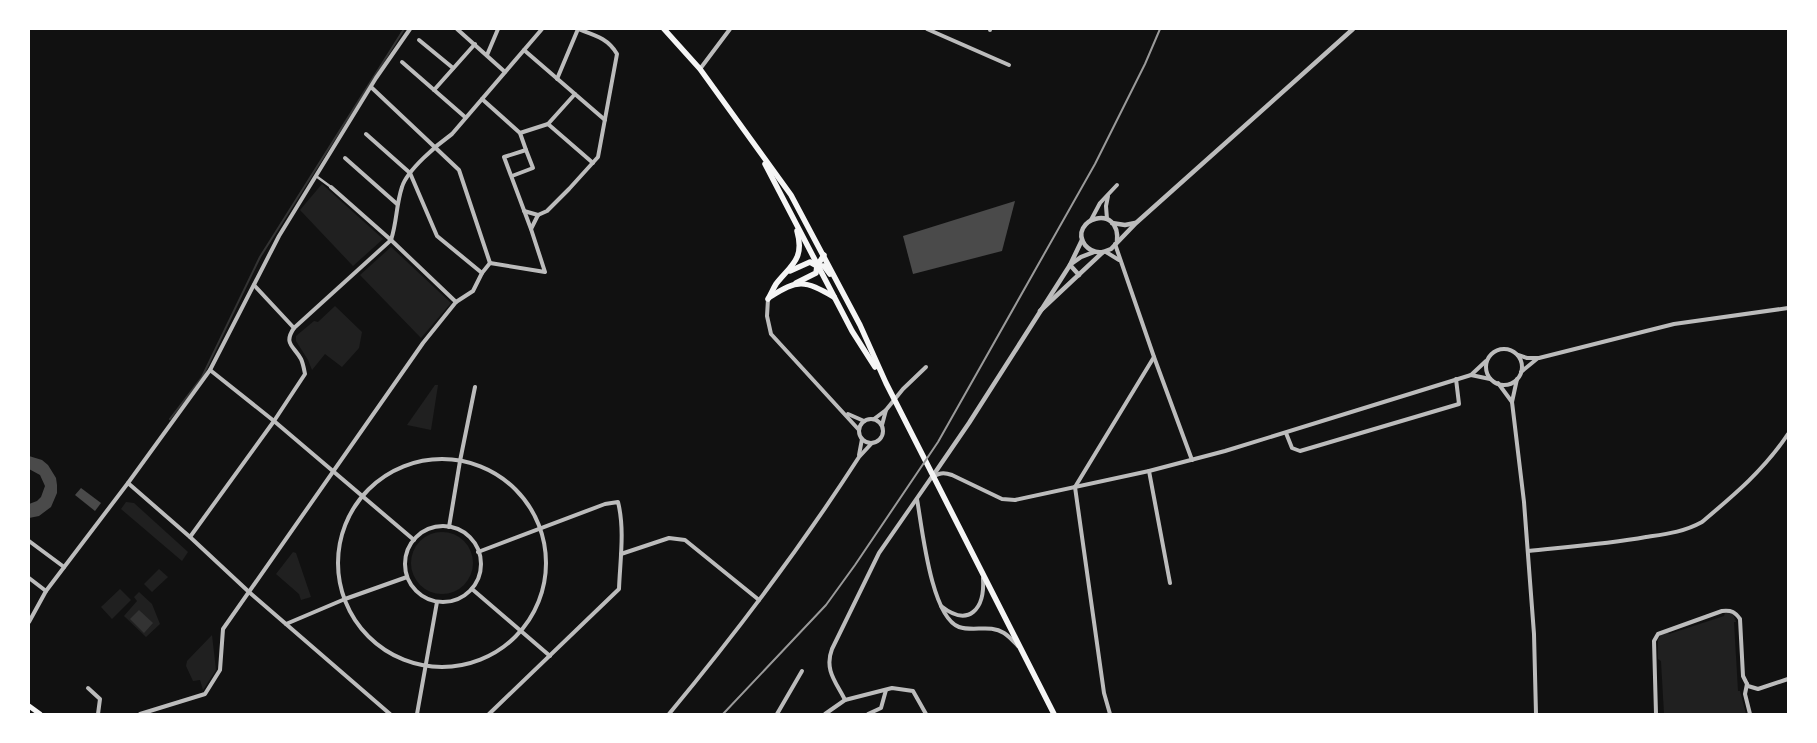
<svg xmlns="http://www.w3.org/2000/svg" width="1817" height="743" font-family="Signika,sans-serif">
	<rect width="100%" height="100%" fill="#111"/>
	<g fill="#202020">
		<polygon points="322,184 383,239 353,266 300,210"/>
		<polygon points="391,247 451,303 421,338 360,275"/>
		<polygon points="335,306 362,332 359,348 342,367 325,354 312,370 308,360 296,341 296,336 314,321 318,322"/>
		<polygon points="435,385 438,385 431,430 407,425"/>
		<polygon points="126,502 134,503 188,552 182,561 121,509"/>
		<circle cx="442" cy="563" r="31"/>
		<polygon points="293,552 296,553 311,597 301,600 299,594 276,574"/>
		<polygon points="159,569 168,577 152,592 144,584"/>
		<polygon points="120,589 131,600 112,619 101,607"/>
		<polygon points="139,592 152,604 160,624 146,637 124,616 137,601 134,597"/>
		<polygon points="1730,612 1733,614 1736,622 1734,622 1738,691 1740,691 1746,714 1664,714 1661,661 1658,659 1658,640 1661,635 1667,632 1669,634 1724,616 1725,613"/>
		<polygon points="212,635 216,670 203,690 200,680 193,681 186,666 187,661"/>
	</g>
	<polygon fill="#333" points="139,610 153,623 144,633 130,619"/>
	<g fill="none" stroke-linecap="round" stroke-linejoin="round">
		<polyline stroke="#333" stroke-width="2" points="170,419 202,377 260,257 404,29"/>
	</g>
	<g fill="#4a4a4a">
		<polygon points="1015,201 1002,251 913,274 903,236"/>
		<polygon points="29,456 42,460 48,465 56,478 57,485 57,493 51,507 39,516 29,518 29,504 37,501 41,497 45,486 40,475 29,469"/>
		<polygon points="81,488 101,503 95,511 75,495"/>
	</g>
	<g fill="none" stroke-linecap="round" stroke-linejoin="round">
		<polyline stroke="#bcbcbc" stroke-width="2.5" points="316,176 331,187"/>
		<g stroke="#bcbcbc" stroke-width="4">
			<polyline points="457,29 505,72"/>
			<polyline points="927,29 1009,65"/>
			<polyline points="990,29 990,30"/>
			<polyline points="419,40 453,68"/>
			<polyline points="524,50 605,120"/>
			<polyline points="487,55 498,29"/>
			<polyline points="402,62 465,117"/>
			<polyline points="700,69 730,29"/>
			<polyline points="557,79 578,29"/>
			<polyline points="371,87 459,170 490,263"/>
			<polyline points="434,90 475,44"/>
			<polyline points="482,99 520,133 526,150 504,157 531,229 545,272 490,263"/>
			<polyline points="548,124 593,163"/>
			<polyline points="520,133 548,124 575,94"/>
			<polyline points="366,134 410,173 437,236 482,273"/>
			<polyline points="345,158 397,204"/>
			<polyline points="512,176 533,168 526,150"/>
			<polyline points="331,187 391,240 456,302"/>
			<polyline points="524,211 538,215"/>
			<path d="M538 215 547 211 569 189 598 157 617 54C608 38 594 35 578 29"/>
			<polyline points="1107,219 1106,206 1108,196"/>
			<polyline points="1091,220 1100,203 1117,185"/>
			<polyline points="531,229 538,215"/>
			<polyline points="1115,244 1154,357 1192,460"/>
			<polyline points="1106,252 1119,260"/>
			<polyline points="254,285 294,328"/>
			<polyline points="768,299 767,316 771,334 859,430"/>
			<circle cx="1504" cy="367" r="18"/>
			<polyline points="1518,355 1527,358 1539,358 1674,324 1788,308"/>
			<polyline points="210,370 274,421 414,540"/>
			<polyline points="1521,372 1538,358"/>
			<polyline points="1471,375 1490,379"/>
			<polyline points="1517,379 1512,402 1524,502 1534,634 1536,714"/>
			<polyline points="1498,383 1512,402"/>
			<polyline points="848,414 864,421"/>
			<circle cx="871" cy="431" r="12"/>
			<polyline points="874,419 886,410 903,389 926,367"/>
			<polyline points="882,425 886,410"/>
			<polyline points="1286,433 1292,448 1300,451 1459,404 1456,379"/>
			<polyline points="859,455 862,439"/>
			<circle cx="442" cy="563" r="104"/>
			<polyline points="1149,471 1170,583"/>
			<polyline points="128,483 190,537 249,592 390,714"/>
			<polyline points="1075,487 1104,693 1110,714"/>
			<polyline points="1075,487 1154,357"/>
			<path d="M917 499C922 527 931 617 959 627 974 632 990 624 1004 633 1010 637 1014 642 1018 646"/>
			<circle cx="443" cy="564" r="38"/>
			<polyline points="449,527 460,461 475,387"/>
			<path d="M190 537 274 421 305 374C304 369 303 363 301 359 294 346 283 344 294 328L391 240C397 222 396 205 402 187 407 170 438 144 452 134L542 29"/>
			<polyline points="29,541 64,567"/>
			<path d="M1528 551C1567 547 1607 544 1646 537 1666 534 1684 532 1702 522 1734 495 1764 470 1788 434"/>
			<path d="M478 552 605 504 618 502C625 530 620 561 619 589L489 714"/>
			<polyline points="621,554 669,538 685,540 759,600"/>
			<polyline points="29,578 46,591"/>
			<polyline points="472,589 550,656"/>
			<path d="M941 606C969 628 985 609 983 578"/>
			<polyline points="29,622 46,591 128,483 210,370 279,236 376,78 410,29"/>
			<polyline points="286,624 345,599 407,577"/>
			<polyline points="1747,684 1745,694 1750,714"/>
			<polyline points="88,688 100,699 98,714"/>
			<path d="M845 700C836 682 824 670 832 649L879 553 931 478C939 473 943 472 952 475L1002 499 1015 500 1149 471 1225 451 1471 375 1486 361"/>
			<polyline points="140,714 205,694 220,670 223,629 423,343 456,302 473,291 482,273 490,263"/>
			<polyline points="417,714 437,602"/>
			<path d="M669 714C737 632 801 547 859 457L872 443"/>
			<polyline points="777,714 802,671"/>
			<polyline points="825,714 845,700 892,688 913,691 926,714"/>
			<polyline points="868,714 881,708 886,690"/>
			<path d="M1656 714 1654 641 1658 634 1722 611C1732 610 1735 612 1740 619L1743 676 1748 686 1758 689 1788 679"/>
		</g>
		<g stroke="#bcbcbc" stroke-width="4.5">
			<polyline points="1112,223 1125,225 1135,223"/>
			<path d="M1103 252C1096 253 1090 251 1085 245 1067 220 1121 201 1117 242"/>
			<polyline points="1071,264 1081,257 1094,252"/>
			<polyline points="1070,265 1079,275"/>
			<polyline points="1040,311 1103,252 1111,249 1136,223 1353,29"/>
			<polyline points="932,477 969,423 1070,265 1082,240"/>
		</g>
		<polyline stroke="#f5f5f5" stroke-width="5" points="29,706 40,714"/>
		<g stroke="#f5f5f5" stroke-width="5.5">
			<polyline points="664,29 700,69 791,195 860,325 886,383 1054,714"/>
			<polyline points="765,164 852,331 875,367"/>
			<polyline points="790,271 810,262 817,266 824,266 830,274"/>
			<polyline points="796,283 816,273 817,266 824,255"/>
			<path d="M770 297C798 279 804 280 834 297"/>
			<path d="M768 299C771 294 773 289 776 284 791 265 805 259 797 231"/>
		</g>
		<polyline stroke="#9a9a9a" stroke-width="2" points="723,714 826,605 855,565 938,442 1095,164 1145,64 1160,29"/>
	</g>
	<rect width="1817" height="743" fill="none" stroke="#ffffff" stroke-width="60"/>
</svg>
